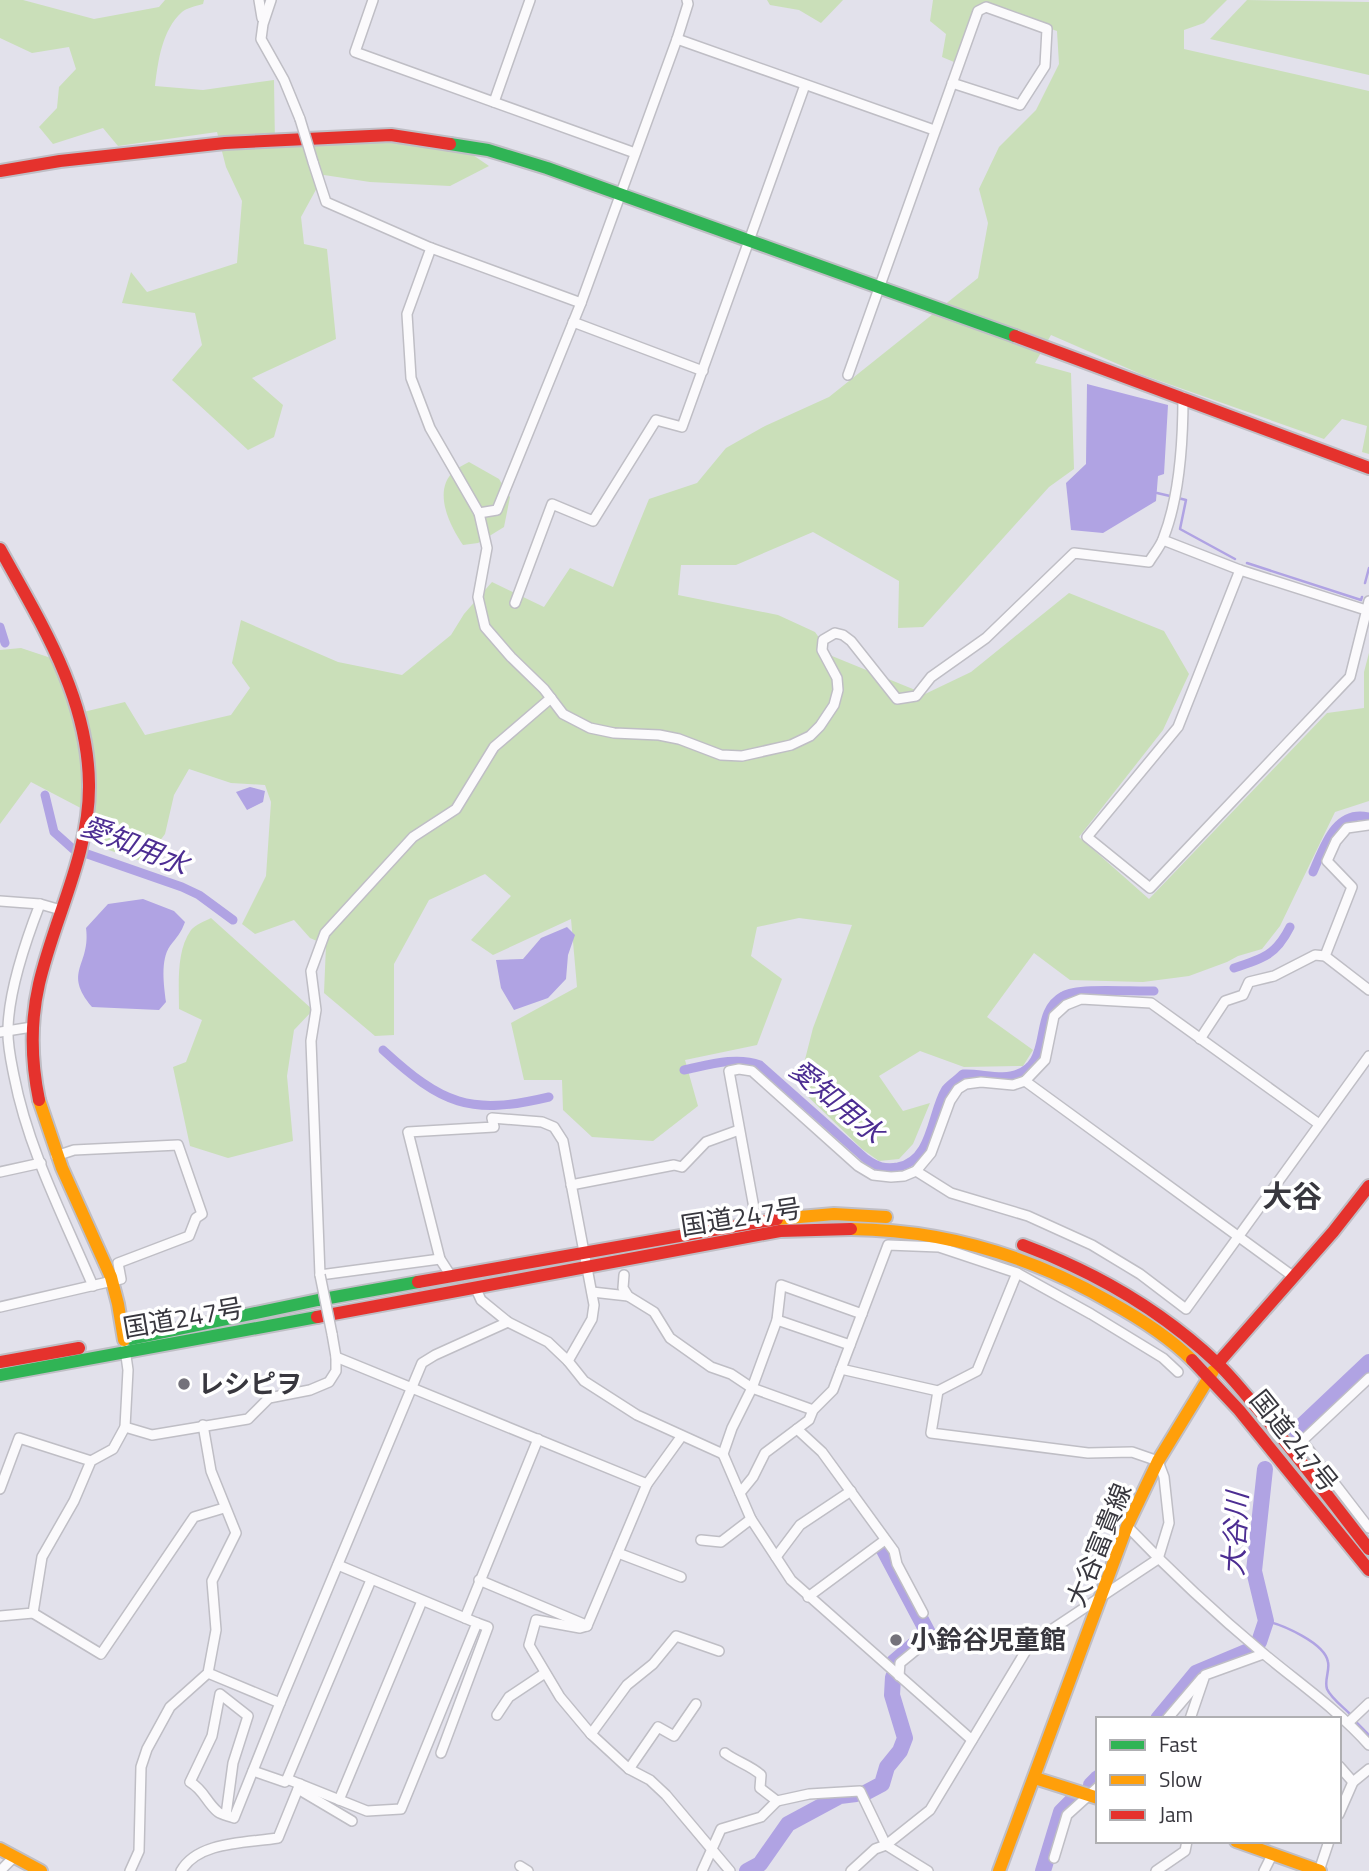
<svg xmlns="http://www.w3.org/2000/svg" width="1369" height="1871" font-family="'Titillium Web','Noto Sans JP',sans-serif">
	<rect width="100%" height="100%" fill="#e2e1eb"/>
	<g fill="#cadfb9">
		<path d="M0 0H23L94 19 159 7 165 0H204L203 4C196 6 187 8 182 12 162 30 158 61 155 86L203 90 274 80 275 146 378 140 470 153 489 166 450 186 370 182 324 175 301 217 304 244 327 249 336 339 252 378 283 405 274 437 248 450 172 380 202 345 195 313 122 303 131 272 147 292 237 263 242 201 226 167 217 132 118 146 103 128 53 144 39 127 57 108 59 87 76 69 69 47 32 53 0 38Z"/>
		<polygon points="767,0 843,0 821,23 799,10 770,5"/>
		<polygon points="933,0 1227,0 1204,23 1184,30 1184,49 1369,91 1369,454 1362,452 1367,426 1342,419 1324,439 1143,375 1051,335 1035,363 1071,373 1074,469 1049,487 923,627 898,628 899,581 813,532 736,565 681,565 678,595 778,615 815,632 832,656 925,694 971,672 1069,593 1164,631 1189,674 1163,730 1079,837 1149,899 1327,713 1364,708 1364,672 1369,653 1369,801 1335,812 1280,926 1262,949 1238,956 1227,962 1189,976 1143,982 1070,980 1034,953 987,1017 1033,1050 1023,1066 964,1067 920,1051 879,1076 903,1111 930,1103 913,1144 899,1159 879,1161 862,1149 798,1087 813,1028 852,925 799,918 757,927 751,956 782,979 757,1045 685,1060 698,1106 653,1141 592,1137 563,1110 562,1080 524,1080 511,1023 577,987 571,919 493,955 471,940 511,896 485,874 429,900 394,964 394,1035 375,1036 324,993 326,945 310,938 294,920 255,934 242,924 266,876 271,802 265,785 231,783 189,769 174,795 165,834 144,862 94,845 94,815 31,782 0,824 0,650 21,648 54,659 75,714 125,702 145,735 231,715 250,688 232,663 241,620 338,662 402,675 451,635 464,614 492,582 544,607 570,568 613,587 649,499 697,483 726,448 765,426 829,397 978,278 988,223 979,189 999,147 1036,110 1059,64 1057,31 979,4 954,62 942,57 946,34 930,21"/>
		<polygon points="1247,0 1369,2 1369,75 1210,39"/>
		<path d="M469 462 499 479 510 497 504 527 478 543 463 545C450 526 432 491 454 471 458 467 464 465 469 462Z"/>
		<path d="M211 918 313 1010 294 1030 287 1076 293 1141 228 1158 190 1146 173 1067 186 1062 202 1020 179 1009C179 984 176 951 191 930 195 925 205 921 211 918Z"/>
	</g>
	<g fill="#b0a3e3">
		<polygon points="1087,384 1168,405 1164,474 1158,476 1156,501 1103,533 1071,530 1066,483 1086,464"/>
		<polygon points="250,787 265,791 263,802 247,810 236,792"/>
		<path d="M143 899 174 911 185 922C181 933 177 937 170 946 160 960 164 986 166 1002L159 1010 92 1007C62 971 91 966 86 928L108 904Z"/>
		<polygon points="567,927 575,935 568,955 566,979 548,998 514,1010 501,988 496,960 523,959 541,938"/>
	</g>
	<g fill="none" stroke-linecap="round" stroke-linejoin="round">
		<g stroke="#b0a3e3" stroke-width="2.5">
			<polyline points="1157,493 1170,496"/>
			<polyline points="1178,498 1186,500 1180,529 1235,559"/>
			<polyline points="1247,563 1361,600 1362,597"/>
			<polyline points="1365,583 1369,568"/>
			<path d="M1266 1621C1283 1625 1325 1643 1328 1662 1330 1671 1324 1680 1327 1689 1331 1698 1343 1707 1350 1714"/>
			<polyline points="1356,1722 1369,1735"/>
		</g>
		<g stroke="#b0a3e3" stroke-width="9">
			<polyline points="0,627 5,643"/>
			<polyline points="45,795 54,832 73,849 182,887 199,895 233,920"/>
			<path d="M1313 872C1324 847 1335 809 1369 817"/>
			<path d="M1234 968C1263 959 1276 955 1290 927"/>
			<path d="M383 1050C442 1104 469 1116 549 1097"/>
			<path d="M684 1070C708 1065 736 1056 760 1065L866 1159C877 1167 885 1169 898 1167 933 1160 931 1113 946 1089 950 1084 958 1079 963 1074 978 1073 997 1079 1011 1076 1056 1066 1030 1014 1063 996 1078 987 1133 992 1154 991"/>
		</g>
		<g stroke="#b0a3e3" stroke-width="16">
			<polyline points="1295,1432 1369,1362"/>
			<polyline points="884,1550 928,1633 894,1662 896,1666"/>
			<polyline points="1259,1642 1266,1621 1254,1571 1265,1469"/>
			<polyline points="1158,1719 1196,1673 1251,1650"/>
			<polyline points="1091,1785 1098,1778"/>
			<polyline points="865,1793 882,1784 887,1767 900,1751 905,1738 892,1695 893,1677"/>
			<polyline points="747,1871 760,1864 788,1824 840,1796 856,1794"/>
			<polyline points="1043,1871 1061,1812 1073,1800"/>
		</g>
		<defs>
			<g id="street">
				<polyline points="259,0 262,18"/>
				<polyline points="271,0 263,24 261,39 284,80 300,119"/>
				<polyline points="373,0 355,52 635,153"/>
				<polyline points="677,39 934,130"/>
				<polyline points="494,102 530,0"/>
				<polyline points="313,162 326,202 431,248 581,303"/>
				<path d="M431 248 407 314 411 378 430 428 479 513 487 548 478 597 485 627 511 657 544 689 563 714 590 728 614 733 659 735 679 739 721 755 742 756 791 745 810 736 820 726 834 705 838 690 837 678 822 650 823 640 835 633 843 635 851 641 897 699 916 696 931 677 986 638 1074 553 1149 562C1153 555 1160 547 1163 539 1179 499 1183 440 1183 397"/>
				<polyline points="573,322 703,371"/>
				<polyline points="848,375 978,11 986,7 1047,29 1045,66 1020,105 952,83"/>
				<polyline points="479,513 497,510 581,303 677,39 688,4 687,0"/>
				<polyline points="1163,540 1240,570 1369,611"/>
				<polyline points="1240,570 1178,727 1087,837 1150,888 1350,677 1369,601"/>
				<polyline points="515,603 552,504 593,521 656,420 682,427 805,85"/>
				<polyline points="0,901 40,904 61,910"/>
				<path d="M40 904C26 940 9 989 8 1028 7 1044 11 1061 14 1076 28 1149 64 1218 93 1286"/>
				<polyline points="1325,956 1352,887 1327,861 1336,841 1347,828 1369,825"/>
				<polyline points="0,1032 32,1027"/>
				<polyline points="1200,1039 1225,1001 1243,995 1249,982 1274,976 1315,955 1325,956 1369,990"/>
				<polyline points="1025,1081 1294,1277"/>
				<polyline points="916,1171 951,1193 1028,1216 1092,1245 1140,1274 1186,1309 1369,1056"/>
				<polyline points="0,1172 41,1163"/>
				<polyline points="571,1185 674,1165 682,1167 706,1142 739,1130"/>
				<polyline points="754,1208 729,1071 739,1069 752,1071 858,1166 873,1175 891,1177 904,1176 916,1171 931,1153 950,1101 958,1089 966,1084 981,1082 1013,1085 1025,1081 1045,1060 1054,1016 1066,1005 1081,999 1151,1003 1319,1124"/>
				<polyline points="440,1259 320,1275 311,1041 316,1010 311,971 325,933 413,837 456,809 494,747 551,698"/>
				<polyline points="624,1275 623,1288 628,1296 654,1312 670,1338 711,1367 731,1374 752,1388 813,1410"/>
				<polyline points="451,1276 440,1259 408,1132 494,1127 492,1118 542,1122 554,1127 563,1141 594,1305 592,1319 568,1361"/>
				<polyline points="476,1289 481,1300 508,1322 548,1342 568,1361 584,1381 637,1415 723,1454"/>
				<polyline points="592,1292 628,1296"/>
				<polyline points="0,1307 121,1279 118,1263 189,1236 196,1218 202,1214 178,1145 74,1150 56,1156"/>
				<polyline points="862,1314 781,1285 777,1320 752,1388 732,1428 723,1454 751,1519 791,1580 972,1740"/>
				<polyline points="777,1320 850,1345"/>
				<polyline points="336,1357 647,1484"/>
				<polyline points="841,1369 938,1391 977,1371 1017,1273"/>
				<polyline points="1369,1378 1302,1441 1369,1528"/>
				<polyline points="125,1427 152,1435 248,1419 269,1398 310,1390 329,1382 336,1371 336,1357 332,1334"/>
				<polyline points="797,1429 822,1452 894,1551 897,1564 923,1613"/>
				<polyline points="0,1489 19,1438 91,1461"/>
				<polyline points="740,1493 753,1477 765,1453 809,1420 813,1410 833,1390 888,1245 939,1247 1017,1273 1091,1314 1163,1358 1178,1372"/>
				<path d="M1127 1526C1170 1571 1216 1614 1264 1654 1300 1684 1338 1710 1369 1745"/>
				<polyline points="701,1540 721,1542 751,1519"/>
				<polyline points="618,1553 681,1577"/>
				<polyline points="776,1557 800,1525 851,1491"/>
				<polyline points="338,1565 477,1623 401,1809 367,1811 287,1779 371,1580"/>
				<polyline points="479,1580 586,1625"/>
				<polyline points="808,1597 885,1540"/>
				<polyline points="33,1613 101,1654 194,1517 224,1508"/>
				<polyline points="0,1616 33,1613 42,1557 74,1501 91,1461 113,1449 125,1427 128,1370 125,1349"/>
				<polyline points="465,1618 538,1439"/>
				<polyline points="587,1626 580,1628 536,1620 529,1645 560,1697 591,1734 629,1769 650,1780 666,1795 730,1871"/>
				<polyline points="587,1626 647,1484 681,1437"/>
				<polyline points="208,1673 280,1703"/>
				<polyline points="899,1676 900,1663 933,1636"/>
				<polyline points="497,1715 509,1697 545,1673"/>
				<polyline points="1167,1719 1202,1678"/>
				<polyline points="1190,1719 1205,1675 1263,1654"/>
				<polyline points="1349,1722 1369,1703"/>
				<polyline points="591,1734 627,1685 653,1664 676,1636 719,1651"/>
				<polyline points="441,1753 488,1627 477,1623"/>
				<path d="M725 1753C737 1762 750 1765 761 1775L760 1788 777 1801 809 1794 860 1791 886 1845 928 1871"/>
				<polyline points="1339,1766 1353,1782"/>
				<polyline points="629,1769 658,1727 674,1736 696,1704"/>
				<polyline points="253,1771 285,1782 287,1779"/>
				<polyline points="298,1789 352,1821"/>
				<polyline points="339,1800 422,1601"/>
				<polyline points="1339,1814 1353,1782 1369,1769"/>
				<path d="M226 1815 233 1763 248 1716 220 1694 212 1736 190 1782C204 1790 206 1802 218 1812 222 1815 230 1816 234 1818L280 1703 422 1363 435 1355 508 1322"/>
				<polyline points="1054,1858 1067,1815 1098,1787"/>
				<polyline points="520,1866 528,1871"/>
				<polyline points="0,1871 14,1857"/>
				<polyline points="130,1871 139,1851 141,1767 147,1749 170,1707 208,1673 216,1630 212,1581 236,1533 211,1471 203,1425"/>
				<path d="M181 1871C198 1841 247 1843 278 1838L300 1784"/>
				<polyline points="702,1871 721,1829 761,1817 777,1801"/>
				<polyline points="851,1871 875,1849 886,1845 930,1810 1030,1644 1158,1559 1169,1523 1164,1477 1158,1461 1132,1452 1088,1453 931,1433 938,1391"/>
				<polyline points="1156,1871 1185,1851 1187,1841"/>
				<polyline points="1264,1871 1273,1853"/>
				<polyline points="1319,1871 1329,1841"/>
			</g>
			<g id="fast">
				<polyline points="450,144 488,150 547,168 1015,336"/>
				<polyline points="131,1339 318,1300 418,1282"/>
				<polyline points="0,1375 317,1317"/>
			</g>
			<g id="slow">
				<polyline points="39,1100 62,1168 111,1277 118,1304 124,1340"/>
				<polyline points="777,1219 834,1214 886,1217"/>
				<path d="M851 1229C944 1230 1029 1255 1110 1302 1139 1318 1168 1336 1192 1360"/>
				<polyline points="1035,1778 1098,1798"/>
				<polyline points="1236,1841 1320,1871"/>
				<polyline points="0,1849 41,1871"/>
				<polyline points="999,1871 1127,1526 1158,1461 1213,1371"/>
			</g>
			<g id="jam">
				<polyline points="0,171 60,161 225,143 391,135 450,144"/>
				<polyline points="1015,336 1369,468"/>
				<path d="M0 549C41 623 88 697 89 784 90 854 54 918 39 984 30 1023 31 1061 39 1100"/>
				<path d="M1023 1245C1095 1272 1161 1310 1217 1363 1234 1379 1248 1398 1263 1415 1300 1459 1334 1504 1369 1549"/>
				<polyline points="418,1282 777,1219"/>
				<polyline points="317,1317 780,1231 851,1229"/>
				<polyline points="1192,1360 1239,1410 1369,1570"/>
				<polyline points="0,1362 79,1348"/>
				<polyline points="1218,1363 1333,1232 1369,1186"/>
			</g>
		</defs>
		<use href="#street" stroke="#bfbec5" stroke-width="12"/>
		<use href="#fast" stroke="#bfbec5" stroke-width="16"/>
		<use href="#slow" stroke="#bfbec5" stroke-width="16"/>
		<use href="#jam" stroke="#bfbec5" stroke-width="16"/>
		<use href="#street" stroke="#fbfafc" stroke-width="9"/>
		<use href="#fast" stroke="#30b455" stroke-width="12"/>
		<use href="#slow" stroke="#ff9f0a" stroke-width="12"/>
		<use href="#jam" stroke="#e5322d" stroke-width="12"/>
		<defs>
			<g id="street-bridge">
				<polyline points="300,119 313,162"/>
				<polyline points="320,1275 332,1334"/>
			</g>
		</defs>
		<use href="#street-bridge" stroke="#bfbec5" stroke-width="12" stroke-linecap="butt"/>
		<use href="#street-bridge" stroke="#fbfafc" stroke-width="9"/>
	</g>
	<g fill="#74727b" stroke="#fff" stroke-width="2.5">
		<circle cx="184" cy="1384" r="7"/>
		<circle cx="896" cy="1640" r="7"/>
	</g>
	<g text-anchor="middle" stroke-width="7" stroke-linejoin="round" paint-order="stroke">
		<g font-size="26" fill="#38373e" stroke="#fff">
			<text transform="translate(741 1217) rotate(-9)" y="9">国道247号</text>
			<text transform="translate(183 1318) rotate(-10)" y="9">国道247号</text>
			<text transform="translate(1294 1441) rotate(51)" y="9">国道247号</text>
			<text transform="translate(1099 1545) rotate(-68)" y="9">大谷富貴線</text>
		</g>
		<g font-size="26" font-weight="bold" fill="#38373e" stroke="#fff" text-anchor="start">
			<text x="198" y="1393">レシピヲ</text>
			<text x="910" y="1649">小鈴谷児童館</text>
		</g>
		<g font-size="28" font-style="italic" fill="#4c2d92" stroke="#fff">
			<text transform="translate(135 845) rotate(22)" y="10">愛知用水</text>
			<text transform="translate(837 1101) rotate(40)" y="10">愛知用水</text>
			<text transform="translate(1235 1534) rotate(-87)" y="10">大谷川</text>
		</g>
		<g font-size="30" font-weight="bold" fill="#38373e" stroke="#fff">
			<text x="1292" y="1207">大谷</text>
		</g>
	</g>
	<rect x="1096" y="1717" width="245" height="126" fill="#ffffff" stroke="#afafb2" stroke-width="2"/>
	<rect x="1110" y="1740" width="35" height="10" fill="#30b455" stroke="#afafb2" stroke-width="2"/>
	<text x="1159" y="1752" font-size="21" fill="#38373e">Fast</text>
	<rect x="1110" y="1775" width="35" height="10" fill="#ff9f0a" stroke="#afafb2" stroke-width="2"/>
	<text x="1159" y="1787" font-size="21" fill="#38373e">Slow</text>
	<rect x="1110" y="1810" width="35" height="10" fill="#e5322d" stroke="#afafb2" stroke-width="2"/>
	<text x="1159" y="1822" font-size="21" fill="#38373e">Jam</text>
</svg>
